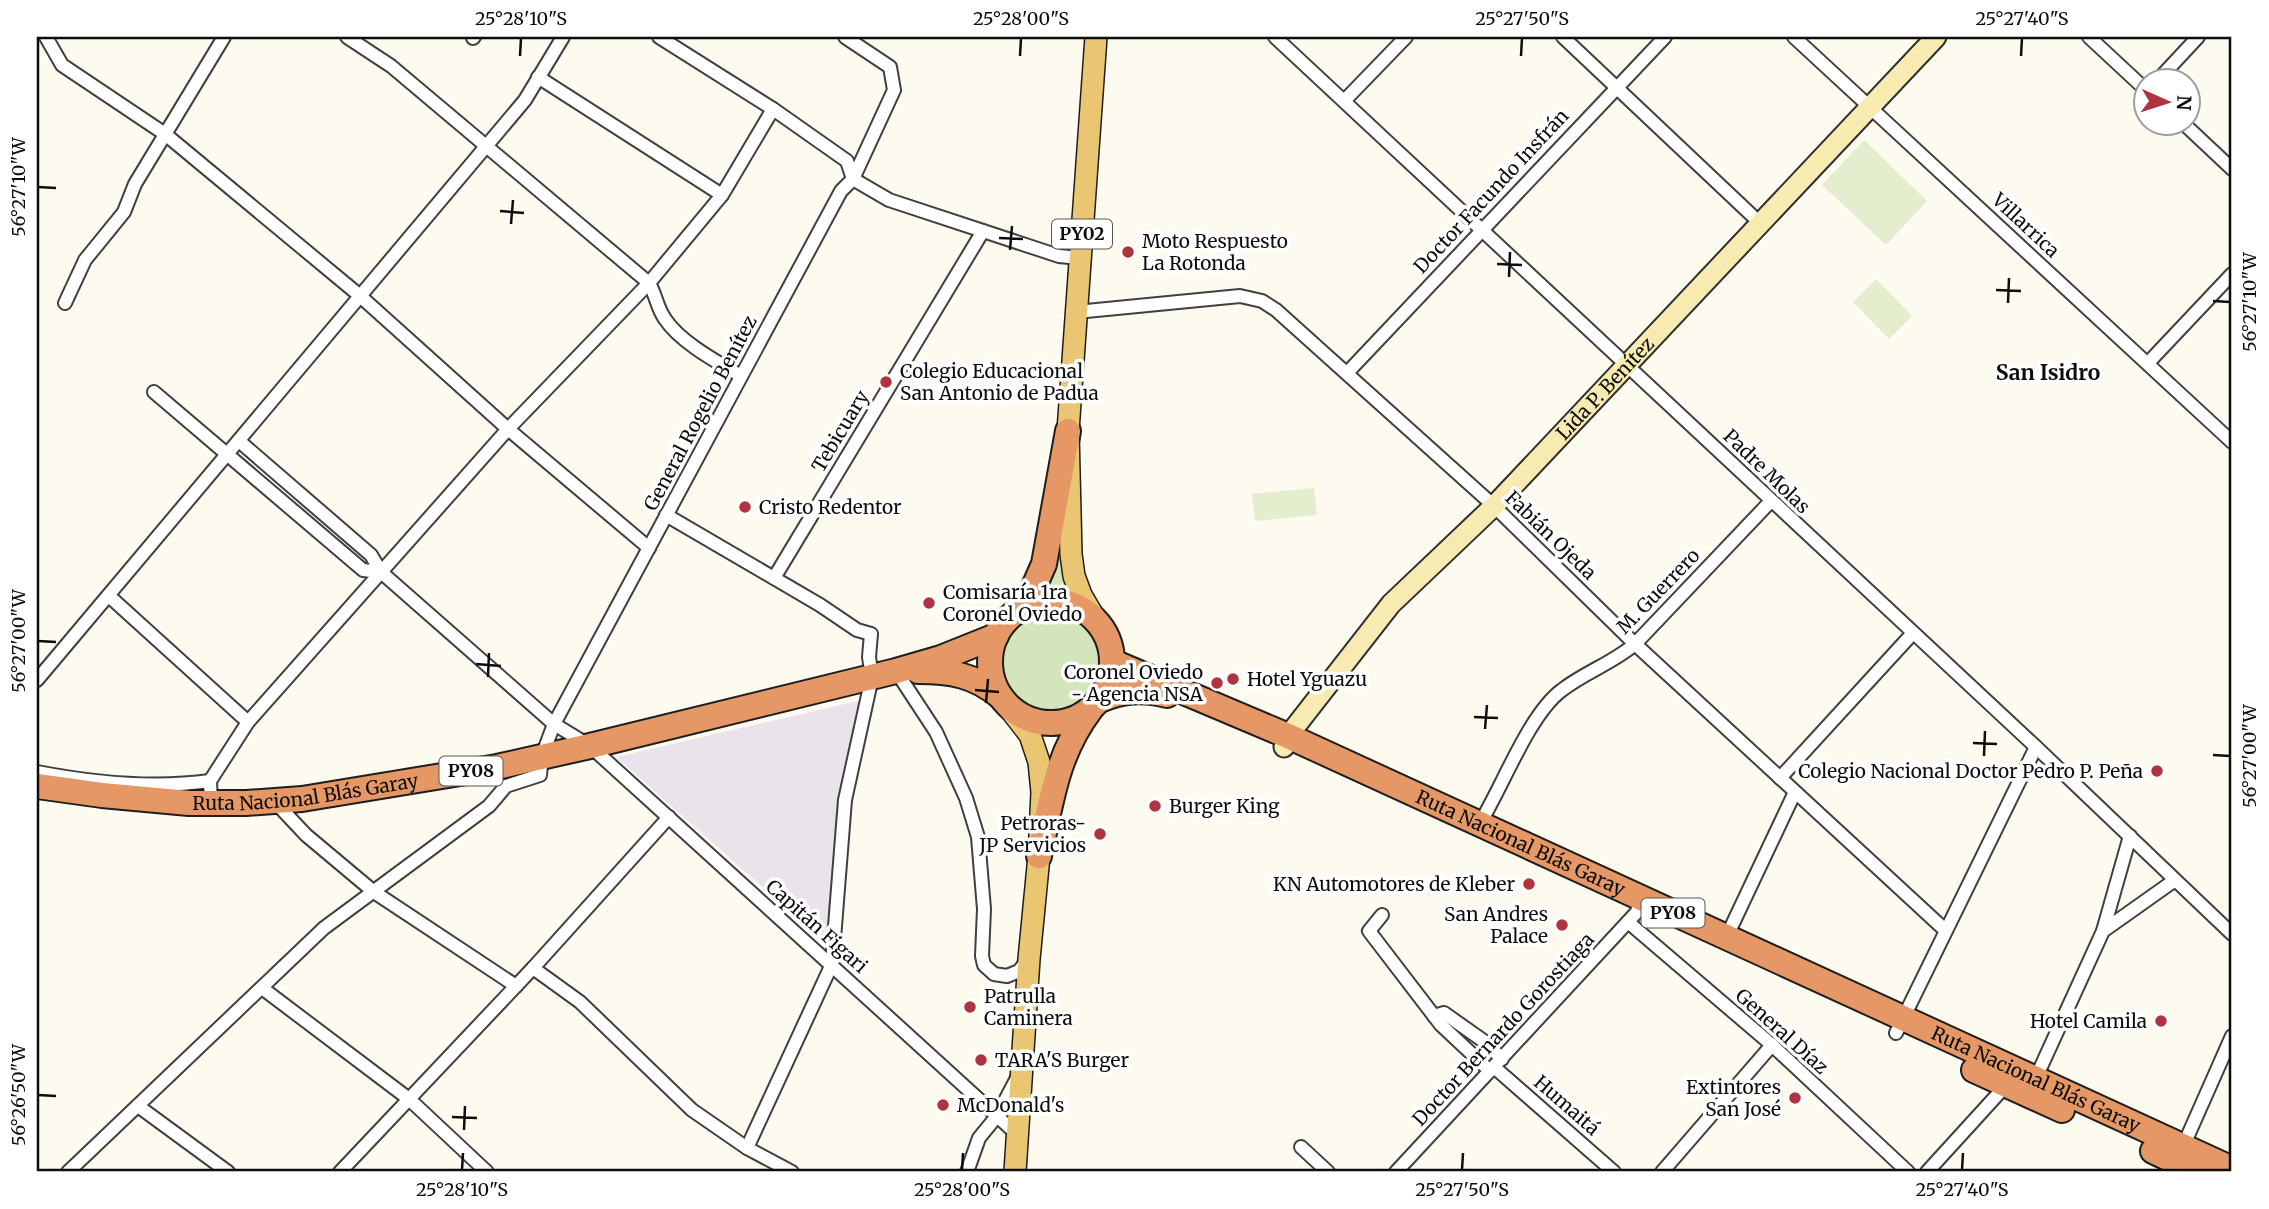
<svg xmlns="http://www.w3.org/2000/svg" width="2269" height="1209" font-family="Merriweather,serif">
	<rect width="100%" height="100%" fill="#fdfaef"/>
	<polygon fill="#eae3eb" points="862,700 829,946 616,757"/>
	<g fill="#d4e5bc">
		<polygon points="1062,500 1078,602 1063,595 1040,597"/>
		<circle cx="1051" cy="663" r="53"/>
	</g>
	<g fill="#e4edcd">
		<polygon points="1864,140 1927,201 1886,245 1822,185"/>
		<polygon points="1876,279 1912,316 1889,339 1853,302"/>
		<polygon points="1314,488 1317,515 1255,521 1252,494"/>
	</g>
	<g fill="none" stroke-linecap="round" stroke-linejoin="round">
		<defs>
			<g id="street">
				<polyline points="46,37 62,65 165,134 359,295 508,429 649,548"/>
				<path d="M347 37 391 66 649 283C656 295 657 308 665 319 680 342 717 362 741 376"/>
				<polyline points="659,37 773,109 847,161 853,179 889,200 1059,256 1080,258"/>
				<polyline points="1275,37 2036,747 2232,934"/>
				<polyline points="1563,37 1761,224"/>
				<polyline points="1794,37 2232,442"/>
				<polyline points="2089,37 2146,90"/>
				<polyline points="473,38 474,37"/>
				<polyline points="538,77 722,195"/>
				<polyline points="2158,80 2198,37"/>
				<polyline points="1345,100 1406,37"/>
				<polyline points="2182,122 2232,169"/>
				<polyline points="65,303 85,260 124,212 135,184 224,37"/>
				<polyline points="1076,312 1240,296 1262,301 1276,310 1494,506 1635,644 1945,930"/>
				<polyline points="2148,363 2232,274"/>
				<polyline points="1347,373 1665,37"/>
				<polyline points="154,392 363,570 381,572"/>
				<polyline points="239,441 371,555 381,572 554,724 590,746 1018,1135"/>
				<polyline points="666,515 820,605 857,630 871,634 869,657 872,677 845,800 832,964 747,1148"/>
				<polyline points="774,578 983,231"/>
				<polyline points="109,596 248,722"/>
				<polyline points="896,671 936,732 966,798 978,837 984,909 982,956 984,965 994,974 1007,976 1019,971 1028,959"/>
				<polyline points="37,680 525,100 563,37"/>
				<path d="M37 772C94 783 152 789 210 781"/>
				<polyline points="1780,778 1913,633"/>
				<polyline points="275,802 306,835 374,892 516,986"/>
				<polyline points="211,803 210,781 248,722 508,429 649,283 722,195 773,109"/>
				<path d="M1477 828C1501 791 1528 715 1562 690 1585 672 1613 663 1635 644L1770 502"/>
				<polyline points="1382,915 1369,931 1441,1025 1490,1071"/>
				<polyline points="1628,922 1772,1045 1908,1172"/>
				<polyline points="2103,931 2130,836"/>
				<polyline points="1726,938 1795,792"/>
				<polyline points="533,968 580,1002 692,1110 747,1148 792,1172"/>
				<polyline points="262,988 409,1099 487,1172"/>
				<polyline points="1434,1016 1444,1013 1485,1042 1502,1059"/>
				<polyline points="1896,1033 2036,747"/>
				<polyline points="1494,1067 1614,1172"/>
				<polyline points="2034,1082 2103,931 2175,880"/>
				<polyline points="138,1106 228,1172"/>
				<polyline points="1301,1147 1328,1172"/>
				<polyline points="2182,1149 2232,1036"/>
				<polyline points="68,1172 324,928 489,806 506,786 540,775 542,756 554,724 841,191 853,179 894,90 890,67 845,37"/>
				<polyline points="340,1172 533,968 669,817"/>
				<polyline points="967,1172 979,1138 997,1116 1017,1078"/>
				<polyline points="1396,1172 1637,912 1640,898"/>
				<polyline points="1662,1172 1772,1045"/>
				<polyline points="1927,1172 2009,1082"/>
			</g>
			<g id="secondary">
				<path id="s1" d="M1284 747 1288 736 1391 604 1494 506 1936 37"/>
			</g>
			<g id="primary">
				<polyline points="1095,619 1081,595 1074,576 1071,554 1068,431 1096,37"/>
				<polyline points="1006,704 1030,735 1039,762 1042,792 1039,856 1029,959 1015,1172"/>
			</g>
			<g id="highway">
				<circle cx="1051" cy="662" r="61"/>
				<polyline points="1018,611 1033,589 1044,564 1068,431"/>
				<path id="s2" d="M1113 662 1288 736 2232 1169"/>
				<path d="M918 671C951 671 974 675 1000 696"/>
				<path d="M1100 700C1123 690 1143 689 1167 695"/>
				<path id="s3" d="M37 786 102 795 189 803H246L302 799 497 767 590 746 896 671 941 658 996 636"/>
				<path d="M1039 856C1051 803 1056 755 1090 710"/>
				<polyline points="1974,1070 2062,1110"/>
				<polyline points="2153,1151 2197,1172"/>
			</g>
		</defs>
		<use href="#street" stroke="#404040" stroke-width="16"/>
		<use href="#secondary" stroke="#2f2f2f" stroke-width="23"/>
		<use href="#primary" stroke="#1e1e1e" stroke-width="24"/>
		<use href="#highway" stroke="#1e1e1e" stroke-width="28"/>
		<use href="#street" stroke="#fff" stroke-width="12"/>
		<use href="#secondary" stroke="#f7ebb1" stroke-width="19"/>
		<use href="#primary" stroke="#ebc672" stroke-width="21"/>
		<use href="#highway" stroke="#e59865" stroke-width="24"/>
	</g>
	<path fill="none" stroke="#0d0d0d" stroke-width="2.5" d="M520 56 521 38M1020 56 1021 38M1521 56 1522 38M2021 56 2022 38M38 187 56 188M500 211 524 213M511 224 513 200M999 238 1023 239M1010 250 1012 226M1497 264 1522 265M1509 277 1510 252M1996 290 2021 291M2213 301 2230 302M2008 303 2009 278M38 641 56 642M476 664 501 666M488 677 489 653M975 690 999 692M986 703 988 679M1474 717 1498 718M1485 729 1487 705M1973 743 1997 744M2213 755 2230 756M1984 756 1985 731M38 1095 56 1096M452 1117 477 1118M464 1130 465 1106M462 1170 463 1153M962 1170 963 1153M1462 1170 1463 1153M1962 1170 1963 1153"/>
	<g fill="#af3341" stroke="#fff" stroke-width="2.5">
		<circle cx="1128" cy="252" r="7"/>
		<circle cx="886" cy="382" r="7"/>
		<circle cx="745" cy="507" r="7"/>
		<circle cx="929" cy="603" r="7"/>
		<circle cx="1233" cy="679" r="7"/>
		<circle cx="1217" cy="683" r="7"/>
		<circle cx="2157" cy="771" r="7"/>
		<circle cx="1155" cy="806" r="7"/>
		<circle cx="1100" cy="834" r="7"/>
		<circle cx="1529" cy="884" r="7"/>
		<circle cx="1562" cy="925" r="7"/>
		<circle cx="970" cy="1007" r="7"/>
		<circle cx="2161" cy="1021" r="7"/>
		<circle cx="981" cy="1060" r="7"/>
		<circle cx="1795" cy="1098" r="7"/>
		<circle cx="943" cy="1105" r="7"/>
	</g>
	<g text-anchor="middle" stroke-width="7" stroke-linejoin="round" paint-order="stroke">
		<g fill="#fff" stroke="#565656" stroke-width="2">
			<rect x="1052" y="219.5" width="60" height="29" rx="5"/>
			<rect x="439.5" y="756.5" width="63" height="29" rx="5"/>
			<rect x="1641.5" y="898.5" width="63" height="29" rx="5"/>
		</g>
		<g font-size="18" font-weight="bold" fill="#0d0d0d">
			<text x="1082" y="240">PY02</text>
			<text x="471" y="777">PY08</text>
			<text x="1673" y="919">PY08</text>
		</g>
		<g font-size="19" fill="#0d0d0d" stroke="#fff">
			<text transform="translate(1491 191) rotate(-47)" y="7">Doctor Facundo Insfrán</text>
			<text transform="translate(2026 225) rotate(43)" y="7">Villarrica</text>
			<text dy="7" stroke="none"><textPath href="#s1" startOffset="483">Lida P. Benítez</textPath></text>
			<text transform="translate(700 413) rotate(-62)" y="7">General Rogelio Benítez</text>
			<text transform="translate(840 431) rotate(-59)" y="7">Tebicuary</text>
			<text transform="translate(1767 471) rotate(44)" y="7">Padre Molas</text>
			<text transform="translate(1551 535) rotate(44)" y="7">Fabián Ojeda</text>
			<text transform="translate(1658 591) rotate(-46)" y="7">M. Guerrero</text>
			<text dy="7" stroke="none"><textPath href="#s3" startOffset="270">Ruta Nacional Blás Garay</textPath></text>
			<text dy="7" stroke="none"><textPath href="#s2" startOffset="446">Ruta Nacional Blás Garay</textPath></text>
			<text transform="translate(817 926) rotate(42)" y="7">Capitán Figari</text>
			<text transform="translate(1503 1029) rotate(-47)" y="7">Doctor Bernardo Gorostiaga</text>
			<text transform="translate(1782 1031) rotate(42)" y="7">General Díaz</text>
			<text dy="7" stroke="none"><textPath href="#s2" startOffset="1013">Ruta Nacional Blás Garay</textPath></text>
			<text transform="translate(1567 1105) rotate(41)" y="7">Humaitá</text>
		</g>
		<g font-size="19" fill="#0d0d0d" stroke="#fff" text-anchor="start">
			<text x="1142" y="248">Moto Respuesto<tspan x="1142" dy="22">La Rotonda</tspan></text>
			<text x="900" y="378">Colegio Educacional<tspan x="900" dy="22">San Antonio de Padua</tspan></text>
			<text x="759" y="514">Cristo Redentor</text>
			<text x="943" y="599">Comisaría 1ra<tspan x="943" dy="22">Coronel Oviedo</tspan></text>
			<text x="1203" y="679" text-anchor="end">Coronel Oviedo<tspan x="1203" dy="22">- Agencia NSA</tspan></text>
			<text x="1247" y="686">Hotel Yguazu</text>
			<text x="2143" y="778" text-anchor="end">Colegio Nacional Doctor Pedro P. Peña</text>
			<text x="1169" y="813">Burger King</text>
			<text x="1086" y="830" text-anchor="end">Petroras-<tspan x="1086" dy="22">JP Servicios</tspan></text>
			<text x="1515" y="891" text-anchor="end">KN Automotores de Kleber</text>
			<text x="1548" y="921" text-anchor="end">San Andres<tspan x="1548" dy="22">Palace</tspan></text>
			<text x="984" y="1003">Patrulla<tspan x="984" dy="22">Caminera</tspan></text>
			<text x="2147" y="1028" text-anchor="end">Hotel Camila</text>
			<text x="995" y="1067">TARA'S Burger</text>
			<text x="1781" y="1094" text-anchor="end">Extintores<tspan x="1781" dy="22">San José</tspan></text>
			<text x="957" y="1112">McDonald's</text>
		</g>
		<g font-size="21" font-weight="bold" fill="#0d0d0d" stroke="#fff">
			<text x="2048" y="380">San Isidro</text>
		</g>
	</g>
	<rect width="2269" height="1209" fill="none" stroke="#ffffff" stroke-width="77"/>
	<g transform="translate(2167 102) rotate(93)"><circle r="33" fill="#ffffff" stroke="#9e9e9e" stroke-width="2"/>
	<path d="M0-5L12 26L0 18L-12 26Z" fill="#af3341"/>
	<text y="-10" font-size="19" font-weight="bold" text-anchor="middle" fill="#0d0d0d">N</text>
	</g>
	<rect x="38" y="38" width="2192" height="1132" fill="none" stroke="#0d0d0d" stroke-width="2.5"/>
	<g font-size="18" text-anchor="middle" fill="#0d0d0d">
		<text x="521" y="25">25°28'10"S</text>
		<text x="1021" y="25">25°28'00"S</text>
		<text x="1522" y="25">25°27'50"S</text>
		<text x="2022" y="25">25°27'40"S</text>
		<text transform="translate(19 187) rotate(-90)" y="6">56°27'10"W</text>
		<text transform="translate(2250 302) rotate(-90)" y="6">56°27'10"W</text>
		<text transform="translate(19 641) rotate(-90)" y="6">56°27'00"W</text>
		<text transform="translate(2250 756) rotate(-90)" y="6">56°27'00"W</text>
		<text transform="translate(19 1095) rotate(-90)" y="6">56°26'50"W</text>
		<text x="462" y="1196">25°28'10"S</text>
		<text x="962" y="1196">25°28'00"S</text>
		<text x="1462" y="1196">25°27'50"S</text>
		<text x="1962" y="1196">25°27'40"S</text>
	</g>
</svg>
